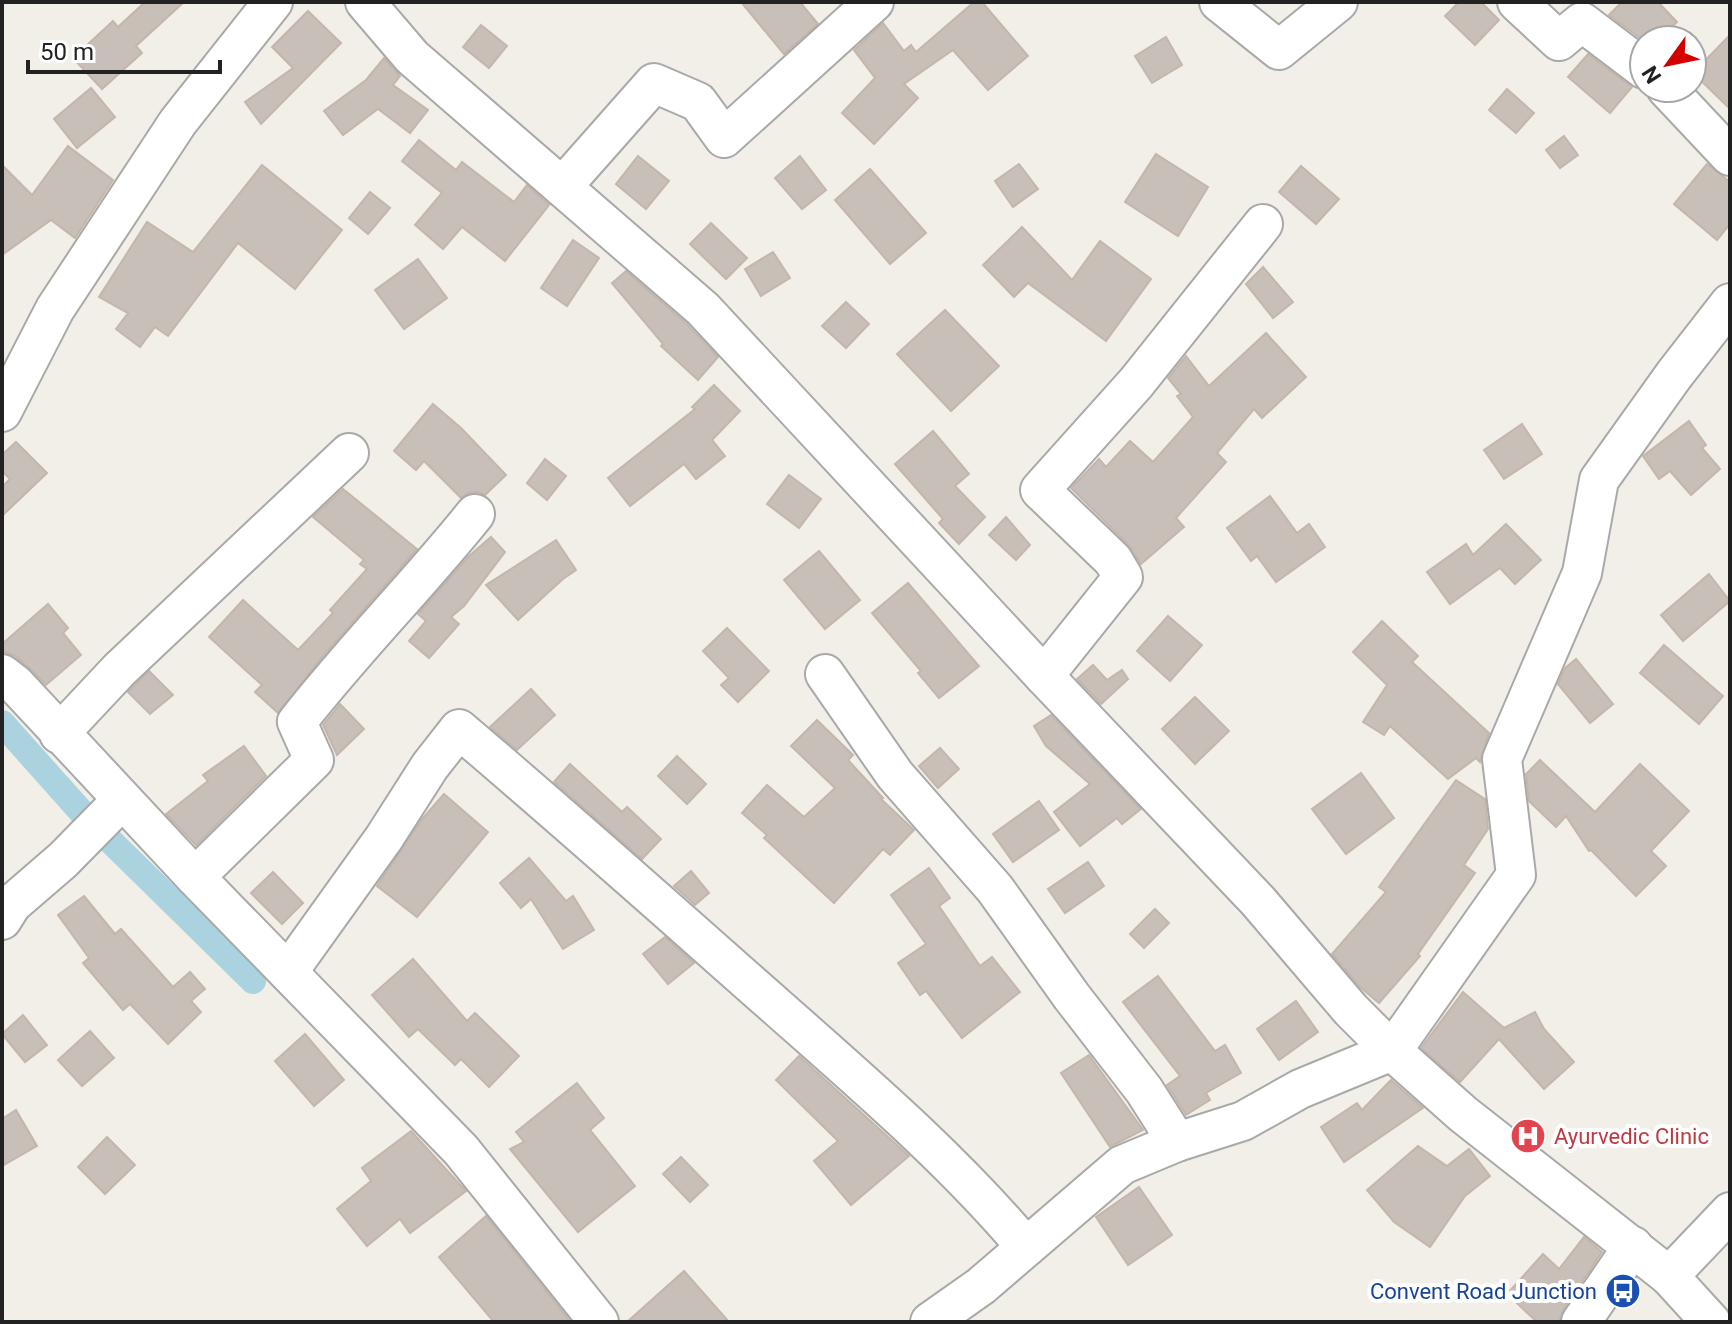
<svg xmlns="http://www.w3.org/2000/svg" width="1732" height="1324" font-family="Roboto,sans-serif">
	<rect width="100%" height="100%" fill="#f2efe9"/>
	<g fill="none" stroke-linecap="round" stroke-linejoin="round">
		<polyline stroke="#aad3df" stroke-width="26" points="2,723 85,816 253,981"/>
	</g>
	<g fill="#c7bfb8" stroke="#c4b6ab" stroke-width="2">
		<polygon points="145,2 184,2 136,46 142,53 102,89 73,58 113,21 118,27"/>
		<polygon points="741,2 800,2 818,24 784,54"/>
		<polygon points="974,2 982,2 1028,56 988,90 953,50 904,84 918,98 874,144 842,113 875,78 854,50 883,23 904,51 911,45 916,52"/>
		<polygon points="1459,2 1481,2 1499,20 1475,45 1445,16"/>
		<polygon points="1622,2 1658,2 1677,22 1659,40 1644,41 1609,15"/>
		<polygon points="308,11 341,43 261,124 245,102 293,68 272,47"/>
		<polygon points="481,25 507,46 489,68 463,47"/>
		<polygon points="1730,35 1730,109 1693,73"/>
		<polygon points="1166,37 1182,65 1152,83 1135,56"/>
		<polygon points="1588,54 1632,87 1610,113 1568,77"/>
		<polygon points="384,58 400,76 393,85 428,110 410,133 378,109 343,135 324,111 366,80"/>
		<polygon points="91,88 115,117 77,148 54,119"/>
		<polygon points="1507,89 1534,113 1516,133 1489,110"/>
		<polygon points="1564,136 1578,155 1560,168 1546,150"/>
		<polygon points="419,140 456,170 462,162 514,202 527,185 549,205 505,261 462,227 443,249 415,225 442,193 402,161"/>
		<polygon points="68,146 113,180 75,238 51,220 2,255 2,165 32,195"/>
		<polygon points="1156,154 1208,187 1178,236 1125,202"/>
		<polygon points="638,156 669,181 646,209 616,184"/>
		<polygon points="800,156 826,190 802,209 775,178"/>
		<polygon points="1019,164 1038,189 1013,207 995,181"/>
		<polygon points="1707,164 1730,182 1730,224 1717,240 1674,204"/>
		<polygon points="262,165 342,230 295,289 238,243 168,336 155,327 140,347 116,329 128,313 99,297 147,222 193,252"/>
		<polygon points="1301,166 1339,199 1316,224 1279,192"/>
		<polygon points="870,169 926,233 890,264 835,200"/>
		<polygon points="370,192 390,208 368,234 349,218"/>
		<polygon points="711,223 747,258 726,279 690,244"/>
		<polygon points="1022,227 1072,280 1100,241 1151,279 1106,341 1028,283 1014,297 983,265"/>
		<polygon points="573,240 599,258 567,306 541,288"/>
		<polygon points="773,252 790,278 761,296 745,269"/>
		<polygon points="418,259 447,298 404,329 375,290"/>
		<polygon points="1263,267 1293,302 1273,318 1246,284"/>
		<polygon points="626,271 688,325 718,357 698,380 661,346 663,344 612,283"/>
		<polygon points="846,302 869,324 846,348 822,326"/>
		<polygon points="945,310 999,366 951,411 897,354"/>
		<polygon points="1266,333 1306,377 1262,418 1254,409 1217,453 1226,462 1176,518 1184,527 1141,564 1128,544 1071,488 1099,459 1106,467 1130,441 1153,462 1193,417 1177,396 1181,394 1168,378 1186,356 1209,386"/>
		<polygon points="714,385 740,411 712,440 725,456 696,479 684,464 630,506 608,478 695,409 692,407"/>
		<polygon points="433,404 461,428 506,475 485,495 478,492 468,493 461,498 424,461 416,470 394,451"/>
		<polygon points="1689,421 1706,445 1702,448 1720,469 1691,495 1670,471 1659,479 1643,456"/>
		<polygon points="1522,424 1542,454 1504,479 1484,450"/>
		<polygon points="933,431 969,474 955,486 985,517 959,544 939,523 943,519 895,464"/>
		<polygon points="16,442 47,473 2,516 2,487 10,479 2,471 2,455"/>
		<polygon points="545,459 566,476 547,500 527,483"/>
		<polygon points="789,475 821,499 799,528 767,504"/>
		<polygon points="343,489 417,549 324,655 278,713 255,692 262,685 209,637 243,600 298,650 333,613 330,610 367,569 360,564 364,560 313,517"/>
		<polygon points="1270,496 1297,533 1309,524 1325,547 1276,582 1257,556 1251,561 1227,528"/>
		<polygon points="1006,517 1030,545 1016,560 989,535"/>
		<polygon points="1506,524 1541,560 1515,584 1500,568 1450,604 1427,572 1466,544 1473,555"/>
		<polygon points="491,537 505,552 464,606 451,617 459,624 429,658 409,641 426,621 418,614 468,557"/>
		<polygon points="556,540 576,570 563,579 518,620 486,585"/>
		<polygon points="819,551 860,600 825,629 784,580"/>
		<polygon points="1709,574 1730,601 1683,641 1661,615"/>
		<polygon points="908,583 979,666 939,698 918,673 921,671 872,613"/>
		<polygon points="48,604 68,628 63,633 81,655 46,685 28,667 15,656 4,652 2,644"/>
		<polygon points="1168,616 1202,645 1170,681 1137,651"/>
		<polygon points="1382,621 1418,656 1412,662 1489,733 1480,762 1476,758 1448,779 1390,726 1384,735 1363,722 1387,685 1353,652"/>
		<polygon points="727,628 769,671 738,702 721,685 729,678 703,651"/>
		<polygon points="1664,645 1723,696 1699,724 1640,673"/>
		<polygon points="1576,659 1613,704 1590,723 1558,684 1565,668"/>
		<polygon points="1093,665 1107,680 1122,670 1128,679 1101,704 1077,679"/>
		<polygon points="149,671 173,695 150,714 128,692"/>
		<polygon points="531,689 555,715 517,750 490,727"/>
		<polygon points="1195,697 1229,731 1195,764 1162,729"/>
		<polygon points="340,704 364,729 337,755 323,725"/>
		<polygon points="1051,715 1141,809 1122,824 1117,818 1080,846 1054,812 1090,784 1046,746 1034,726"/>
		<polygon points="817,720 853,755 848,760 883,798 881,799 914,830 890,855 883,849 834,903 764,838 767,835 742,813 767,785 804,817 835,788 791,746"/>
		<polygon points="244,746 266,776 196,845 166,814 208,781 203,775"/>
		<polygon points="940,748 959,769 938,788 919,766"/>
		<polygon points="677,756 706,784 687,804 658,776"/>
		<polygon points="1540,760 1595,812 1640,764 1689,811 1651,851 1666,866 1636,896 1591,850 1589,851 1566,816 1556,827 1529,801 1526,774"/>
		<polygon points="570,764 622,812 627,807 661,839 642,859 554,782"/>
		<polygon points="1361,773 1394,818 1346,854 1312,809"/>
		<polygon points="1456,780 1485,799 1488,829 1464,865 1475,873 1418,954 1420,956 1379,1003 1360,987 1332,954 1386,892 1379,887"/>
		<polygon points="444,794 488,832 417,917 377,886 422,819"/>
		<polygon points="1039,801 1059,830 1013,862 993,834"/>
		<polygon points="529,858 566,901 573,896 594,930 563,949 531,899 521,908 500,883"/>
		<polygon points="1088,862 1104,886 1065,913 1048,889"/>
		<polygon points="929,868 950,898 939,906 980,966 992,957 1020,992 962,1038 926,991 920,995 898,963 926,944 891,895"/>
		<polygon points="691,871 709,893 695,905 674,886"/>
		<polygon points="273,872 303,903 282,924 251,893"/>
		<polygon points="84,896 115,934 121,929 173,987 190,972 205,989 191,1001 201,1012 168,1044 130,1004 123,1010 83,963 89,958 58,915"/>
		<polygon points="1155,909 1169,923 1144,948 1130,934"/>
		<polygon points="665,937 694,963 668,984 643,954"/>
		<polygon points="413,959 467,1021 475,1013 519,1056 489,1087 461,1059 455,1065 418,1029 409,1037 372,995"/>
		<polygon points="1158,976 1215,1051 1225,1045 1241,1073 1206,1093 1210,1100 1186,1115 1167,1085 1180,1076 1123,1002"/>
		<polygon points="1463,992 1504,1028 1535,1012 1544,1029 1574,1062 1544,1089 1499,1039 1460,1082 1421,1048"/>
		<polygon points="1296,1001 1318,1032 1279,1060 1257,1029"/>
		<polygon points="23,1015 47,1045 25,1062 2,1034"/>
		<polygon points="90,1031 114,1058 82,1086 58,1060"/>
		<polygon points="305,1034 344,1080 314,1106 275,1061"/>
		<polygon points="1089,1055 1143,1130 1110,1147 1061,1073"/>
		<polygon points="799,1056 909,1156 851,1205 814,1161 838,1141 776,1080"/>
		<polygon points="1391,1080 1423,1108 1344,1162 1321,1127 1357,1103 1362,1110"/>
		<polygon points="577,1083 604,1118 590,1130 635,1186 578,1232 510,1149 524,1142 516,1132"/>
		<polygon points="16,1110 37,1146 2,1166 2,1119"/>
		<polygon points="411,1131 466,1191 410,1233 400,1219 367,1246 337,1209 371,1181 362,1168"/>
		<polygon points="107,1137 135,1165 105,1194 78,1167"/>
		<polygon points="1418,1146 1447,1166 1469,1149 1490,1176 1465,1196 1430,1247 1394,1222 1367,1190"/>
		<polygon points="681,1157 708,1185 690,1202 663,1174"/>
		<polygon points="1139,1187 1172,1235 1128,1265 1096,1217"/>
		<polygon points="486,1216 571,1322 494,1322 439,1257"/>
		<polygon points="1584,1237 1602,1252 1563,1310 1559,1322 1537,1322 1507,1294 1543,1254 1559,1269"/>
		<polygon points="684,1271 729,1322 627,1322"/>
	</g>
	<g fill="none" stroke-linecap="round" stroke-linejoin="round">
		<defs>
			<g id="minor">
				<polyline points="365,2 412,57 703,309 1044,676 1258,901 1351,1010 1392,1051 1463,1114 1669,1276 1711,1322"/>
				<polyline points="1219,2 1279,50 1338,2"/>
				<polyline points="1517,2 1559,41 1582,22 1644,69"/>
				<polyline points="1666,88 1730,156"/>
				<polyline points="562,187 654,83 698,102 724,138 874,2"/>
				<polyline points="2,412 55,309 178,122 273,2"/>
				<polyline points="2,674 15,684 195,877 461,1150 599,1322"/>
				<polyline points="825,674 895,775 995,889 1072,997 1144,1090 1177,1142"/>
				<polyline points="1044,676 1123,577 1113,560 1040,490 1136,383 1263,224"/>
				<polyline points="59,734 119,670 349,453"/>
				<path d="M195 877 314 760 297 722C353 650 418 585 475 514"/>
				<polyline points="2,920 12,904 63,860 122,800"/>
				<path d="M288 972 384 838 430 766 459 729C564 818 666 909 769 1000 858 1079 949 1156 1026 1247"/>
				<polyline points="1669,1276 1730,1212"/>
				<polyline points="930,1322 981,1286 1122,1165 1177,1142 1243,1121 1300,1089 1392,1051 1516,875 1502,759 1582,573 1599,480 1674,375 1730,303"/>
				<polyline points="1581,1322 1633,1246"/>
			</g>
		</defs>
		<use href="#minor" stroke="#a9a9a9" stroke-width="42"/>
		<use href="#minor" stroke="#fff" stroke-width="38"/>
	</g>
	<defs>
		<symbol id="hospital-disc" viewBox="-11 -11 22 22"><circle r="9.5" fill="#e0444e" stroke="#fff"/><path d="M-5-5h3v3.5h4V-5h3V5h-3V1.5h-4V5h-3Z" fill="#fff"/></symbol>
		<symbol id="bus-disc" viewBox="-11 -11 22 22"><circle r="9.5" fill="#1a4fb4" stroke="#fff"/><path d="M-5-6H5V4H4V6H2V4H-2V6H-4V4H-5ZM-3.5-4V0h7V-4ZM-3.5 1.2v1.5H-2V1.2ZM2 1.2v1.5H3.5V1.2Z" fill="#fff"/></symbol>
	</defs>
	<g fill-rule="evenodd">
		<use href="#hospital-disc" x="1508" y="1116" width="40" height="40"/>
		<use href="#bus-disc" x="1603" y="1271" width="40" height="40"/>
	</g>
	<g text-anchor="middle" stroke-width="8" stroke-linejoin="round" paint-order="stroke">
		<g font-size="22" fill="#be3a42" stroke="#fff" text-anchor="start">
			<text x="1554" y="1144">Ayurvedic Clinic</text>
		</g>
		<g font-size="22" fill="#164399" stroke="#fff" text-anchor="end">
			<text x="1597" y="1299">Convent Road Junction</text>
		</g>
	</g>
	<rect width="1732" height="1324" fill="none" stroke="#222222" stroke-width="8"/>
	<g transform="translate(1668 64) rotate(237)"><circle r="38" fill="#ffffff" stroke="#a7a7a7" stroke-width="2"/>
	<path d="M0-6L14 30L0 20L-14 30Z" fill="#d40000"/>
	<text y="-12" font-size="22" font-weight="bold" text-anchor="middle" fill="#222222">N</text>
	</g>
	<path d="M28 60v12h192v-12" fill="none" stroke="#222222" stroke-width="4"/>
	<text x="40" y="60" font-size="24" fill="#222222" stroke="#ffffff" stroke-width="6" paint-order="stroke">50 m</text>
</svg>
